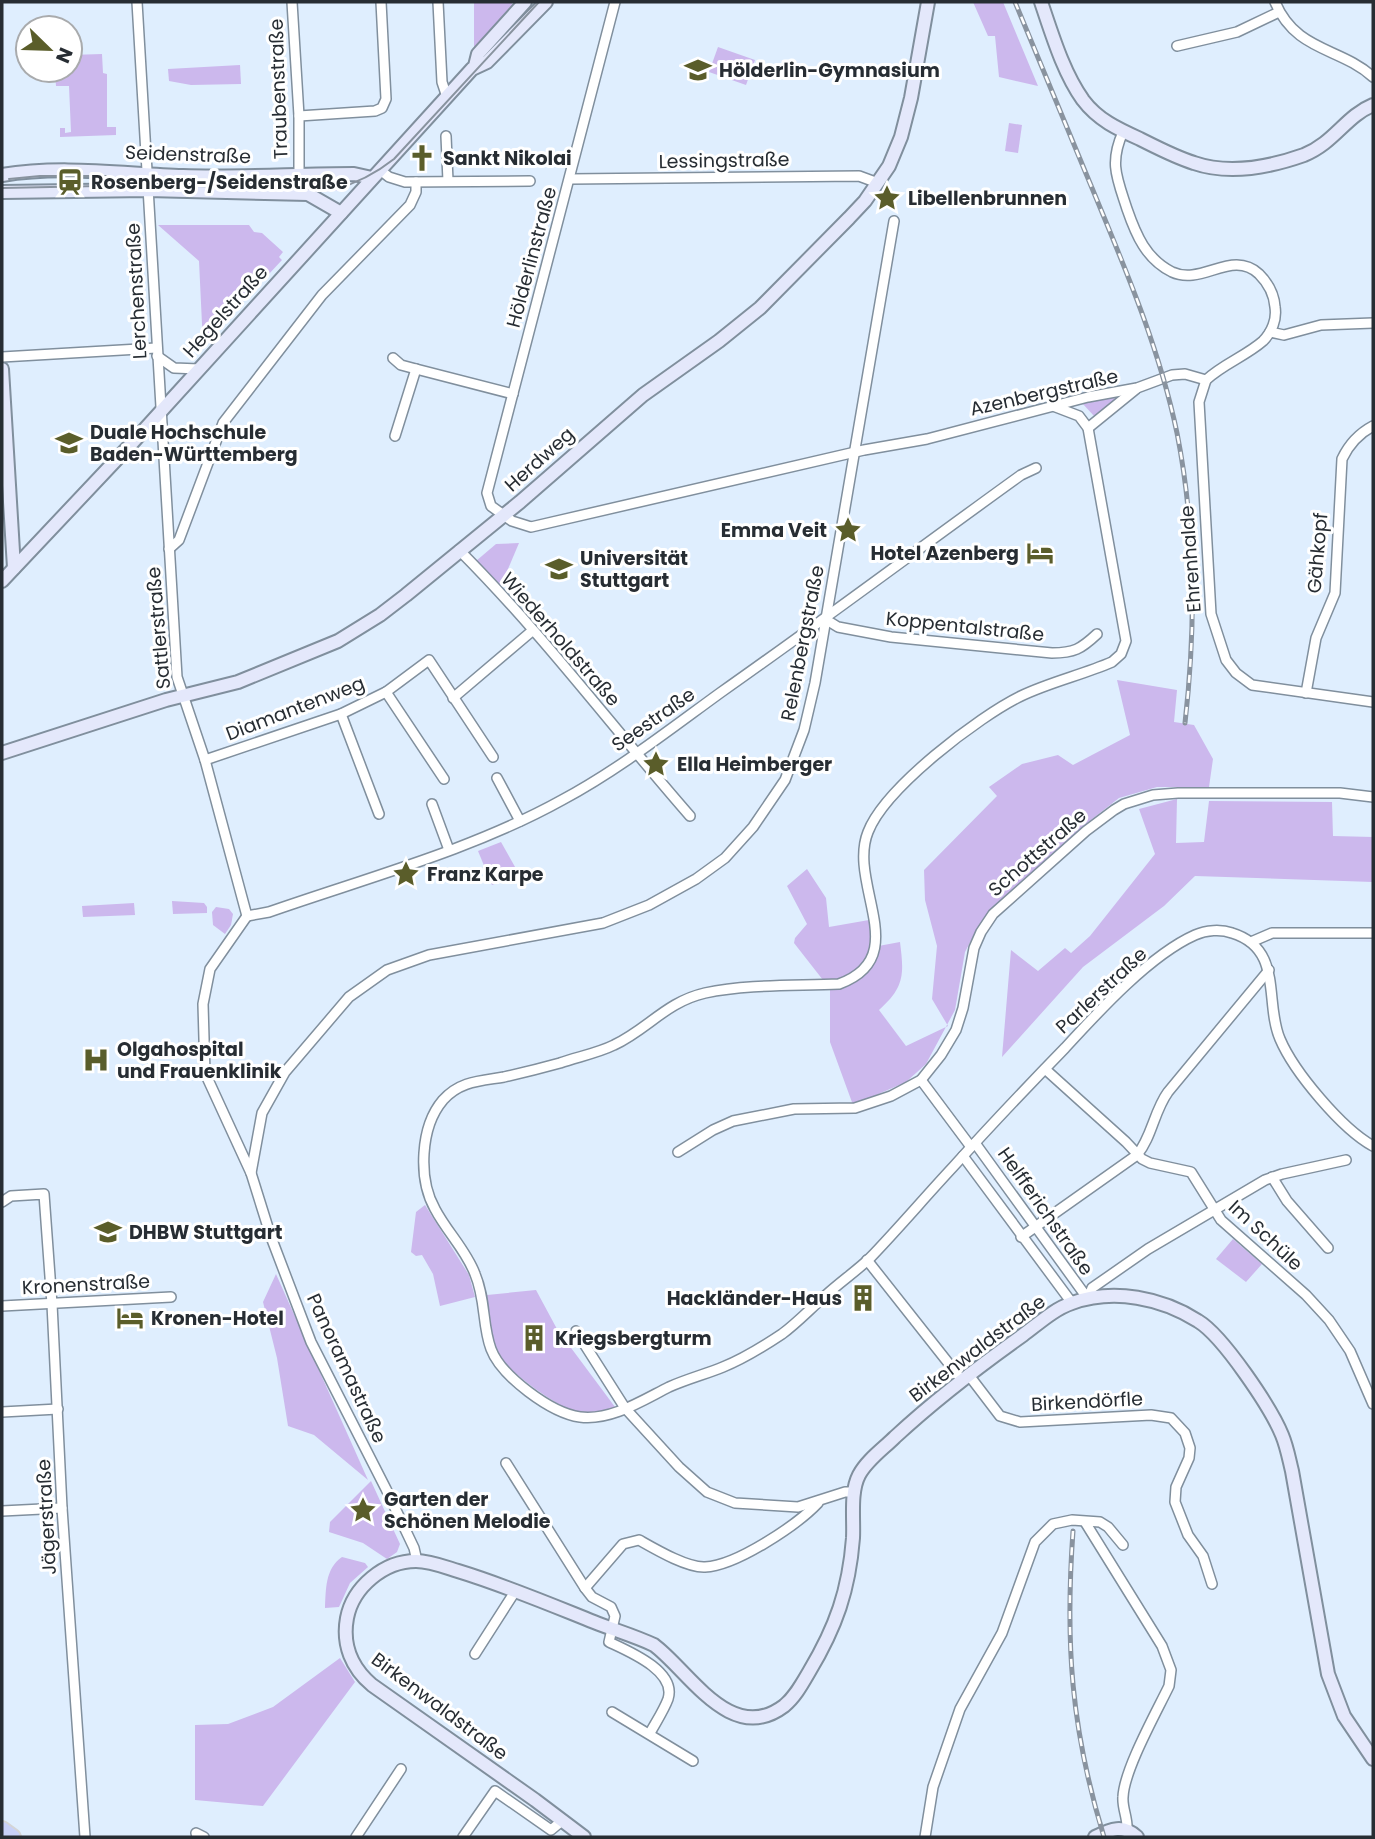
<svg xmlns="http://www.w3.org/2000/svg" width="1375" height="1839" font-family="Poppins,sans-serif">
	<rect width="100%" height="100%" fill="#dfeefe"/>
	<g fill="#ccb8ed">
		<polygon points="474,2 510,2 514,5 474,48"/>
		<polygon points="973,2 1003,2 1038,86 999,77 995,36 988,36"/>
		<polygon points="718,47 755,60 746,85 709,72"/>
		<polygon points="102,54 103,73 107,74 107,127 116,127 116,135 60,137 60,128 65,128 65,133 71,132 69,86 56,86 55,70 70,70 70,55"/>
		<polygon points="240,65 241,84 191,85 169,81 168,69"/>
		<polygon points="1009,123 1022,125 1018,153 1005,151"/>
		<polygon points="158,179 245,182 335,180 339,190 314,193 157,189"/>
		<polygon points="158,225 249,225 254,232 262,233 283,252 279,257 282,260 239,306 233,302 227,306 232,312 203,345 199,261"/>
		<polygon points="1115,395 1118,401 1095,417 1082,403"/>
		<polygon points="519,543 500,588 476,561 496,544"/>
		<path d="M1117 680 1177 690 1174 722 1194 725 1213 759 1209 787H1157L1119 798 1082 827 989 911 976 931 965 952 955 1010 926 1064 906 1082 853 1105 830 1042V989L794 943 795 938 807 924 787 886 807 869 826 898 829 927 869 920 873 947 900 942C904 974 905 987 879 1010L906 1046 948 1026 932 999 937 946 925 900 924 870 997 796 989 787 1022 764 1058 755 1073 765 1130 735Z"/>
		<polygon points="1177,799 1176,843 1204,842 1209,801 1332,802 1333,836 1373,837 1373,882 1195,876 1164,906 1083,967 1002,1057 1011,950 1038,971 1065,948 1071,953 1090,936 1155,854 1139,809"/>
		<polygon points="501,842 519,874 492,885 478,851"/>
		<polygon points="172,901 204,903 207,907 207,913 173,914"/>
		<polygon points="134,903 135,915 83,917 82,906"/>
		<polygon points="216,907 229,909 233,914 231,925 225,934 213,925 212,912"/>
		<polygon points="425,1205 469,1275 475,1297 440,1306 433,1274 422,1255 416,1256 411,1252 416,1212"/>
		<polygon points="1233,1239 1262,1264 1246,1282 1216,1259"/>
		<polygon points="276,1274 368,1480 314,1435 288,1426 277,1358 263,1302"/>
		<path d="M536 1290 557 1329 615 1407C605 1413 595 1416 583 1414 562 1411 514 1375 501 1359 488 1343 489 1315 487 1295Z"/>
		<polygon points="371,1481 400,1544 397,1552 387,1559 363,1543 329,1532 330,1522"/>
		<path d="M342 1557 365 1563 368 1567 350 1583 339 1607 325 1608C326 1589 325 1569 342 1557Z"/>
		<polygon points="340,1658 355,1682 263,1806 195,1800 195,1725 228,1724 273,1707"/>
	</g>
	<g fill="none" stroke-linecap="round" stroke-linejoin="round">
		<defs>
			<g id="street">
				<polyline points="137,2 177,677 205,760 247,916"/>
				<polyline points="292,2 299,116 299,175"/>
				<polyline points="438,2 442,82 447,97"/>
				<path d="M615 2 487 493 491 506 512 521 531 527 864 450 927 439 1088 397 1137 388 1172 375 1185 374 1206 380C1223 364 1246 356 1263 341 1272 332 1277 319 1275 307 1274 293 1268 283 1259 274 1232 249 1202 286 1172 272 1146 259 1136 235 1127 209 1117 178 1109 163 1123 132"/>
				<path d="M1275 2C1296 52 1340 47 1373 77"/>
				<polyline points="1177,46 1237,32 1279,12"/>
				<polyline points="299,116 375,111 382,108 386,99 381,2"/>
				<polyline points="446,136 448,181"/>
				<polyline points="380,170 389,177 405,182 530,181"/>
				<polyline points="570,179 859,176 878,183"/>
				<polyline points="1270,332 1284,335 1321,325 1373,323"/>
				<polyline points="157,356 174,368 199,369"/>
				<polyline points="2,357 156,348"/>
				<polyline points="393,358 401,365 416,369 513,394"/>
				<polyline points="1206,380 1199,402 1211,614 1226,660 1236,673 1252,685 1373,702"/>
				<path d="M1053 406 1079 416 1088 428 1126 641 1121 654 1112 662C1082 675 1050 682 1021 696 978 717 885 788 868 832 847 884 914 957 839 984 795 986 748 984 705 993 666 1002 648 1029 614 1045 598 1053 577 1057 560 1063 542 1068 522 1073 504 1077 480 1081 460 1081 443 1100 420 1127 418 1179 435 1209 447 1232 466 1250 475 1274 486 1300 482 1325 491 1349 501 1376 551 1413 580 1417 611 1421 643 1400 669 1387 687 1379 706 1374 723 1367 743 1359 764 1346 782 1334 797 1323 811 1308 825 1296 839 1283 855 1272 869 1259 898 1229 925 1197 953 1167 990 1126 1027 1087 1065 1048 1098 1012 1150 955 1195 935 1206 930 1221 929 1232 933 1284 949 1264 1002 1280 1039 1294 1072 1342 1129 1373 1146"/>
				<polyline points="1088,428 1136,389"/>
				<polyline points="395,436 416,369"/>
				<polyline points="169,549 179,540 223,423 322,295 410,205 416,192 416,182"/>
				<path d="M459 550C542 633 613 728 690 816"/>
				<path d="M825 619 838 627 891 637 1052 653C1074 653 1081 649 1097 634"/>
				<polyline points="386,692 444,779"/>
				<path d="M1306 693 1316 638 1335 593 1342 459C1349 444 1358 434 1373 426"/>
				<polyline points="453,698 532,631"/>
				<polyline points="341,714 379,814"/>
				<polyline points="205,760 341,714 386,692 429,660 493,757"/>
				<polyline points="497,778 520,821"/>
				<polyline points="432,804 449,850"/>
				<path d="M247 916 269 912C366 878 472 850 562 800 618 770 669 730 720 693 821 622 921 547 1021 475L1036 468"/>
				<polyline points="247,916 210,969 203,1004 205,1073 251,1173 271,1237 311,1342 386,1489 414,1548 417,1561"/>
				<polyline points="1251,942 1272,933 1373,933"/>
				<polyline points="1045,1069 1126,1142 1142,1159 1150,1163 1191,1172 1221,1220 1306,1295 1329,1320 1350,1351 1373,1404"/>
				<polyline points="921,1080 971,1147"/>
				<polyline points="975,1143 1088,1299 1092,1288 1148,1249 1265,1180 1282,1174 1346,1160"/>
				<polyline points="678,1152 713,1130 733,1121 794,1109 855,1108 891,1096 921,1080 941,1055 956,1030 963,1008 974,948 981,932 993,914 1086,831 1114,810 1124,804 1153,795 1178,793 1340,793 1373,797"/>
				<polyline points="963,1156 1072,1303"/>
				<polyline points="251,1173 262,1113 285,1072 349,997 387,970 429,955 603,923 649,905 696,879 725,858 753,827 785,780 804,730 815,683 894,221"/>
				<polyline points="1272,1177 1287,1201 1328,1248"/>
				<polyline points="2,1202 11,1196 44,1194 52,1304 62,1508 85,1837"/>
				<path d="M1021 1237 1137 1155C1152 1137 1154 1111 1168 1092L1269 970"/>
				<polyline points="867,1260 961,1379"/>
				<polyline points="2,1306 171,1297"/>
				<polyline points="576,1331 625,1408 679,1467 707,1492 735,1503 798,1507 845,1492 855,1492"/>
				<polyline points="968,1374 1000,1416 1020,1422 1151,1415 1171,1418 1185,1433 1190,1448 1189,1458 1176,1487 1175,1502 1188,1535 1203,1556 1212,1584"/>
				<polyline points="2,1412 58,1409"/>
				<path d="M506 1463 585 1588 592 1597 611 1607 615 1616 609 1642C628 1651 677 1671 668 1699 664 1710 656 1722 650 1733"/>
				<polyline points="2,1511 62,1508"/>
				<path d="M1085 1522 1162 1646 1171 1670 1169 1686C1156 1713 1124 1770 1123 1797 1122 1808 1128 1818 1127 1830"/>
				<path d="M585 1588 623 1544 639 1540C655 1549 687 1568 705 1567 736 1566 797 1525 818 1503"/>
				<polyline points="475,1654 516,1590"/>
				<polyline points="612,1712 693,1761"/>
				<polyline points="197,1837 196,1833 204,1837"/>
				<polyline points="356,1837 401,1769"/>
				<polyline points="463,1837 495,1791 551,1830 563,1820"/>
				<polyline points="925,1837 933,1787 960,1709 1002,1633 1035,1542 1053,1524 1072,1520 1100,1522 1108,1527 1123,1545"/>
			</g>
			<g id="secondary">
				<path d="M1041 2C1052 34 1063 72 1083 100 1098 120 1118 129 1140 139 1158 148 1175 157 1194 163 1229 175 1270 167 1304 155 1334 143 1346 116 1373 105"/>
				<polyline points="475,66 478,54 525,2"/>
				<path d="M2 175C62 165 123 174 183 176 240 178 297 174 354 174L372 178"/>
				<polyline points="2,192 148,190 308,194 341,213"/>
				<polyline points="2,369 14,568"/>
				<polyline points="2,581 134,441 472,69 487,62 546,2"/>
				<polyline points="2,753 166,700 238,682 338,641 380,615 406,595 520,502 643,395 719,341 760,308 849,218 865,201 889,166 901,137 911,98 928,2"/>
				<path d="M584 1837 535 1800 372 1685C352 1668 342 1645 347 1618 353 1587 384 1561 416 1561 430 1561 445 1567 458 1571 504 1585 549 1604 594 1622 614 1630 635 1636 654 1645 689 1671 731 1746 784 1706 795 1697 802 1684 809 1672 836 1627 849 1590 853 1538 854 1519 850 1492 859 1475 867 1460 883 1449 895 1437 936 1399 978 1367 1023 1335 1038 1324 1054 1309 1072 1303 1114 1288 1162 1298 1198 1321 1223 1336 1271 1408 1282 1435 1287 1447 1289 1459 1292 1471L1328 1674 1344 1716 1373 1759"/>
				<path d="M1095 1837C1111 1829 1123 1824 1137 1837"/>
			</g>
			<polyline id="primary" points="2,1829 13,1837"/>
		</defs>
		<use href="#street" stroke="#808f9d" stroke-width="12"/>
		<use href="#secondary" stroke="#808f9d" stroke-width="16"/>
		<use href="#primary" stroke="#d4d5d6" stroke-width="18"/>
		<use href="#street" stroke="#fff" stroke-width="9"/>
		<use href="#secondary" stroke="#e4e8fb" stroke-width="12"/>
		<use href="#primary" stroke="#c8d1f8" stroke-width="14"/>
		<g stroke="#89939f" stroke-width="2">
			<polyline points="9,179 40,176 106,176"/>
			<path d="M2 188 147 185 335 189C358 183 375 174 394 159L539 2"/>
		</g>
		<defs>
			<g id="rail">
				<path d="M1015 2C1041 64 1066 126 1092 188 1125 268 1159 347 1177 433 1196 529 1196 626 1185 723"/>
				<path d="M1073 1531C1065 1643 1071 1729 1104 1837"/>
			</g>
		</defs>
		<use href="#rail" stroke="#89939f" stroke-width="5"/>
		<use href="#rail" stroke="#fff" stroke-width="2.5" stroke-dasharray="8" stroke-linecap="butt"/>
	</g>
	<defs>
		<symbol id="school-bare" viewBox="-9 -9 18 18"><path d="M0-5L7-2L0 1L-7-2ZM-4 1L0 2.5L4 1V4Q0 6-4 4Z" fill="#5a5d2a" stroke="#fff" stroke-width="2.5" paint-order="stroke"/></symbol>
		<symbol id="church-bare" viewBox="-9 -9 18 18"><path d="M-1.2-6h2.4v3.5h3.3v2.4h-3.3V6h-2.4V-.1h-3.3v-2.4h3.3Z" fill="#5a5d2a" stroke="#fff" stroke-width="2.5" paint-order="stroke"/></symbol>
		<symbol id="station-bare" viewBox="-9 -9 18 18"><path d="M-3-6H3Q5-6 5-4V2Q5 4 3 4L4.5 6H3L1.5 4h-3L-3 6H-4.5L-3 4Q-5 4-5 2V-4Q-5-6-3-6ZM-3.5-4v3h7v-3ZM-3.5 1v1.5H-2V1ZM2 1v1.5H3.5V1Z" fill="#5a5d2a" stroke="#fff" stroke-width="2.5" paint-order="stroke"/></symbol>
		<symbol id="sight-bare" viewBox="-9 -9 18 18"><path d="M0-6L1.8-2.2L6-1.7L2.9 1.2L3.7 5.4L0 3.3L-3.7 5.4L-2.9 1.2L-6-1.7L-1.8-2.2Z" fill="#5a5d2a" stroke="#fff" stroke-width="2.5" paint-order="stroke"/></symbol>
		<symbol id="university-bare" viewBox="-9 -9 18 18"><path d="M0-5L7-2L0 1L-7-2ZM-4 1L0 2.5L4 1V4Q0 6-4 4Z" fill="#5a5d2a" stroke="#fff" stroke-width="2.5" paint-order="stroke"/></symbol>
		<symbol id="hotel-bare" viewBox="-9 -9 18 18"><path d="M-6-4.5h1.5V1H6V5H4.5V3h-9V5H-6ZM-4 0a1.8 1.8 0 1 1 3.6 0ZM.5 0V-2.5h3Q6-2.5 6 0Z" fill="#5a5d2a" stroke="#fff" stroke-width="2.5" paint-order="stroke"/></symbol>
		<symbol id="hospital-bare" viewBox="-9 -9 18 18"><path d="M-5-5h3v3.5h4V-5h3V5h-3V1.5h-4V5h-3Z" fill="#5a5d2a" stroke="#fff" stroke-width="2.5" paint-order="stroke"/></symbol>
		<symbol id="building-bare" viewBox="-9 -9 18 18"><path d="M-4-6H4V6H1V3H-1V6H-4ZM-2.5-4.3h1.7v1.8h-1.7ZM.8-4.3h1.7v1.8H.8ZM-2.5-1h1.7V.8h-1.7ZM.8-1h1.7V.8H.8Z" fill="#5a5d2a" stroke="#fff" stroke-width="2.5" paint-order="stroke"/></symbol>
	</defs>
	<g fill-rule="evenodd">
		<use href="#school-bare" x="679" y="51" width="38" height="38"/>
		<use href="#church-bare" x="403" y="139" width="38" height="38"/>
		<use href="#station-bare" x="51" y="163" width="38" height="38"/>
		<use href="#sight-bare" x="868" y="179" width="38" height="38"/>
		<use href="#university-bare" x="50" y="424" width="38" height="38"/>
		<use href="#sight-bare" x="829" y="511" width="38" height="38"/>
		<use href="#hotel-bare" x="1021" y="534" width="38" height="38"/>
		<use href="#university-bare" x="540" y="550" width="38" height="38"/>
		<use href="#sight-bare" x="637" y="745" width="38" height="38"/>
		<use href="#sight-bare" x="387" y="855" width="38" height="38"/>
		<use href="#hospital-bare" x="77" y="1041" width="38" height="38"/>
		<use href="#university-bare" x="89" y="1213" width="38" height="38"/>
		<use href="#building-bare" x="844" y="1279" width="38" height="38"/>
		<use href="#hotel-bare" x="111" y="1299" width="38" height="38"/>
		<use href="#building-bare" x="515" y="1319" width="38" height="38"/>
		<use href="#sight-bare" x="344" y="1491" width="38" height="38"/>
	</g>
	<g text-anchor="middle" stroke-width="6" stroke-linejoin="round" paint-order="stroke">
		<g font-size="19" font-weight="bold" fill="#272d33" stroke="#fff" text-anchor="start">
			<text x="719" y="77">Hölderlin-Gymnasium</text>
			<text x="443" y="165">Sankt Nikolai</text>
			<text x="91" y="189">Rosenberg-/Seidenstraße</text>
			<text x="908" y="205">Libellenbrunnen</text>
			<text x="90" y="439">Duale Hochschule<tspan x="90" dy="22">Baden-Württemberg</tspan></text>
			<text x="827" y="537" text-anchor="end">Emma Veit</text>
			<text x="1019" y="560" text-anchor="end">Hotel Azenberg</text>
			<text x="580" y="565">Universität<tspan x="580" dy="22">Stuttgart</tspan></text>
			<text x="677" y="771">Ella Heimberger</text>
			<text x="427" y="881">Franz Karpe</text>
			<text x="117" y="1056">Olgahospital<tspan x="117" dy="22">und Frauenklinik</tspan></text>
			<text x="129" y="1239">DHBW Stuttgart</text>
			<text x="842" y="1305" text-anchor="end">Hackländer-Haus</text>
			<text x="151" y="1325">Kronen-Hotel</text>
			<text x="555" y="1345">Kriegsbergturm</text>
			<text x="384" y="1506">Garten der<tspan x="384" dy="22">Schönen Melodie</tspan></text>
		</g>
		<g font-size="19" fill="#272d33" stroke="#fff">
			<text transform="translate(278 89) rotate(-92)" y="7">Traubenstraße</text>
			<text transform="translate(188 154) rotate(2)" y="7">Seidenstraße</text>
			<text transform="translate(724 160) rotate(-1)" y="7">Lessingstraße</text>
			<text transform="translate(531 257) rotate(-75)" y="7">Hölderlinstraße</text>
			<text transform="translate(136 291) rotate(-93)" y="7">Lerchenstraße</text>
			<text transform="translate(225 311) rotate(-48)" y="7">Hegelstraße</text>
			<text transform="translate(1044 392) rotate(-13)" y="7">Azenbergstraße</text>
			<text transform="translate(539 459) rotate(-42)" y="7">Herdweg</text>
			<text transform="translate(1317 553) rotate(-85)" y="7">Gähkopf</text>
			<text transform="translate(1190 559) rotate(-94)" y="7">Ehrenhalde</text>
			<text transform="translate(965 626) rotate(6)" y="7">Koppentalstraße</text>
			<text transform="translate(158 628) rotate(-95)" y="7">Sattlerstraße</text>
			<text transform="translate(561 639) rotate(49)" y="7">Wiederholdstraße</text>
			<text transform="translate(802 643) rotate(-79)" y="7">Relenbergstraße</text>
			<text transform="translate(295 708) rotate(-21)" y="7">Diamantenweg</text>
			<text transform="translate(653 719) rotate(-35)" y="7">Seestraße</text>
			<text transform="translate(1037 852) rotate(-41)" y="7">Schottstraße</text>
			<text transform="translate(1101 990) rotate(-43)" y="7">Parlerstraße</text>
			<text transform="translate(1046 1211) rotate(55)" y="7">Helfferichstraße</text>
			<text transform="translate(1266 1235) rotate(43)" y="7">Im Schüle</text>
			<text transform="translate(86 1284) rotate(-3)" y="7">Kronenstraße</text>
			<text transform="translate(977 1348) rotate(-37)" y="7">Birkenwaldstraße</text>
			<text transform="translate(347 1368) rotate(65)" y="7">Panoramastraße</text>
			<text transform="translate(1087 1401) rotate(-3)" y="7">Birkendörfle</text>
			<text transform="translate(46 1517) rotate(-93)" y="7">Jägerstraße</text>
			<text transform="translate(440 1706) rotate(37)" y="7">Birkenwaldstraße</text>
		</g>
	</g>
	<rect width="1375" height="1839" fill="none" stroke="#272d33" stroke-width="7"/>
	<g transform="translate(49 49) rotate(113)"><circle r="33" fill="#ffffff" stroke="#a9abad" stroke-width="2"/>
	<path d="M0-5L12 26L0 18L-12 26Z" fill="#5a5d2a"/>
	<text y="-10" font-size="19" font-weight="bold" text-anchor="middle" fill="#272d33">N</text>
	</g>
</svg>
